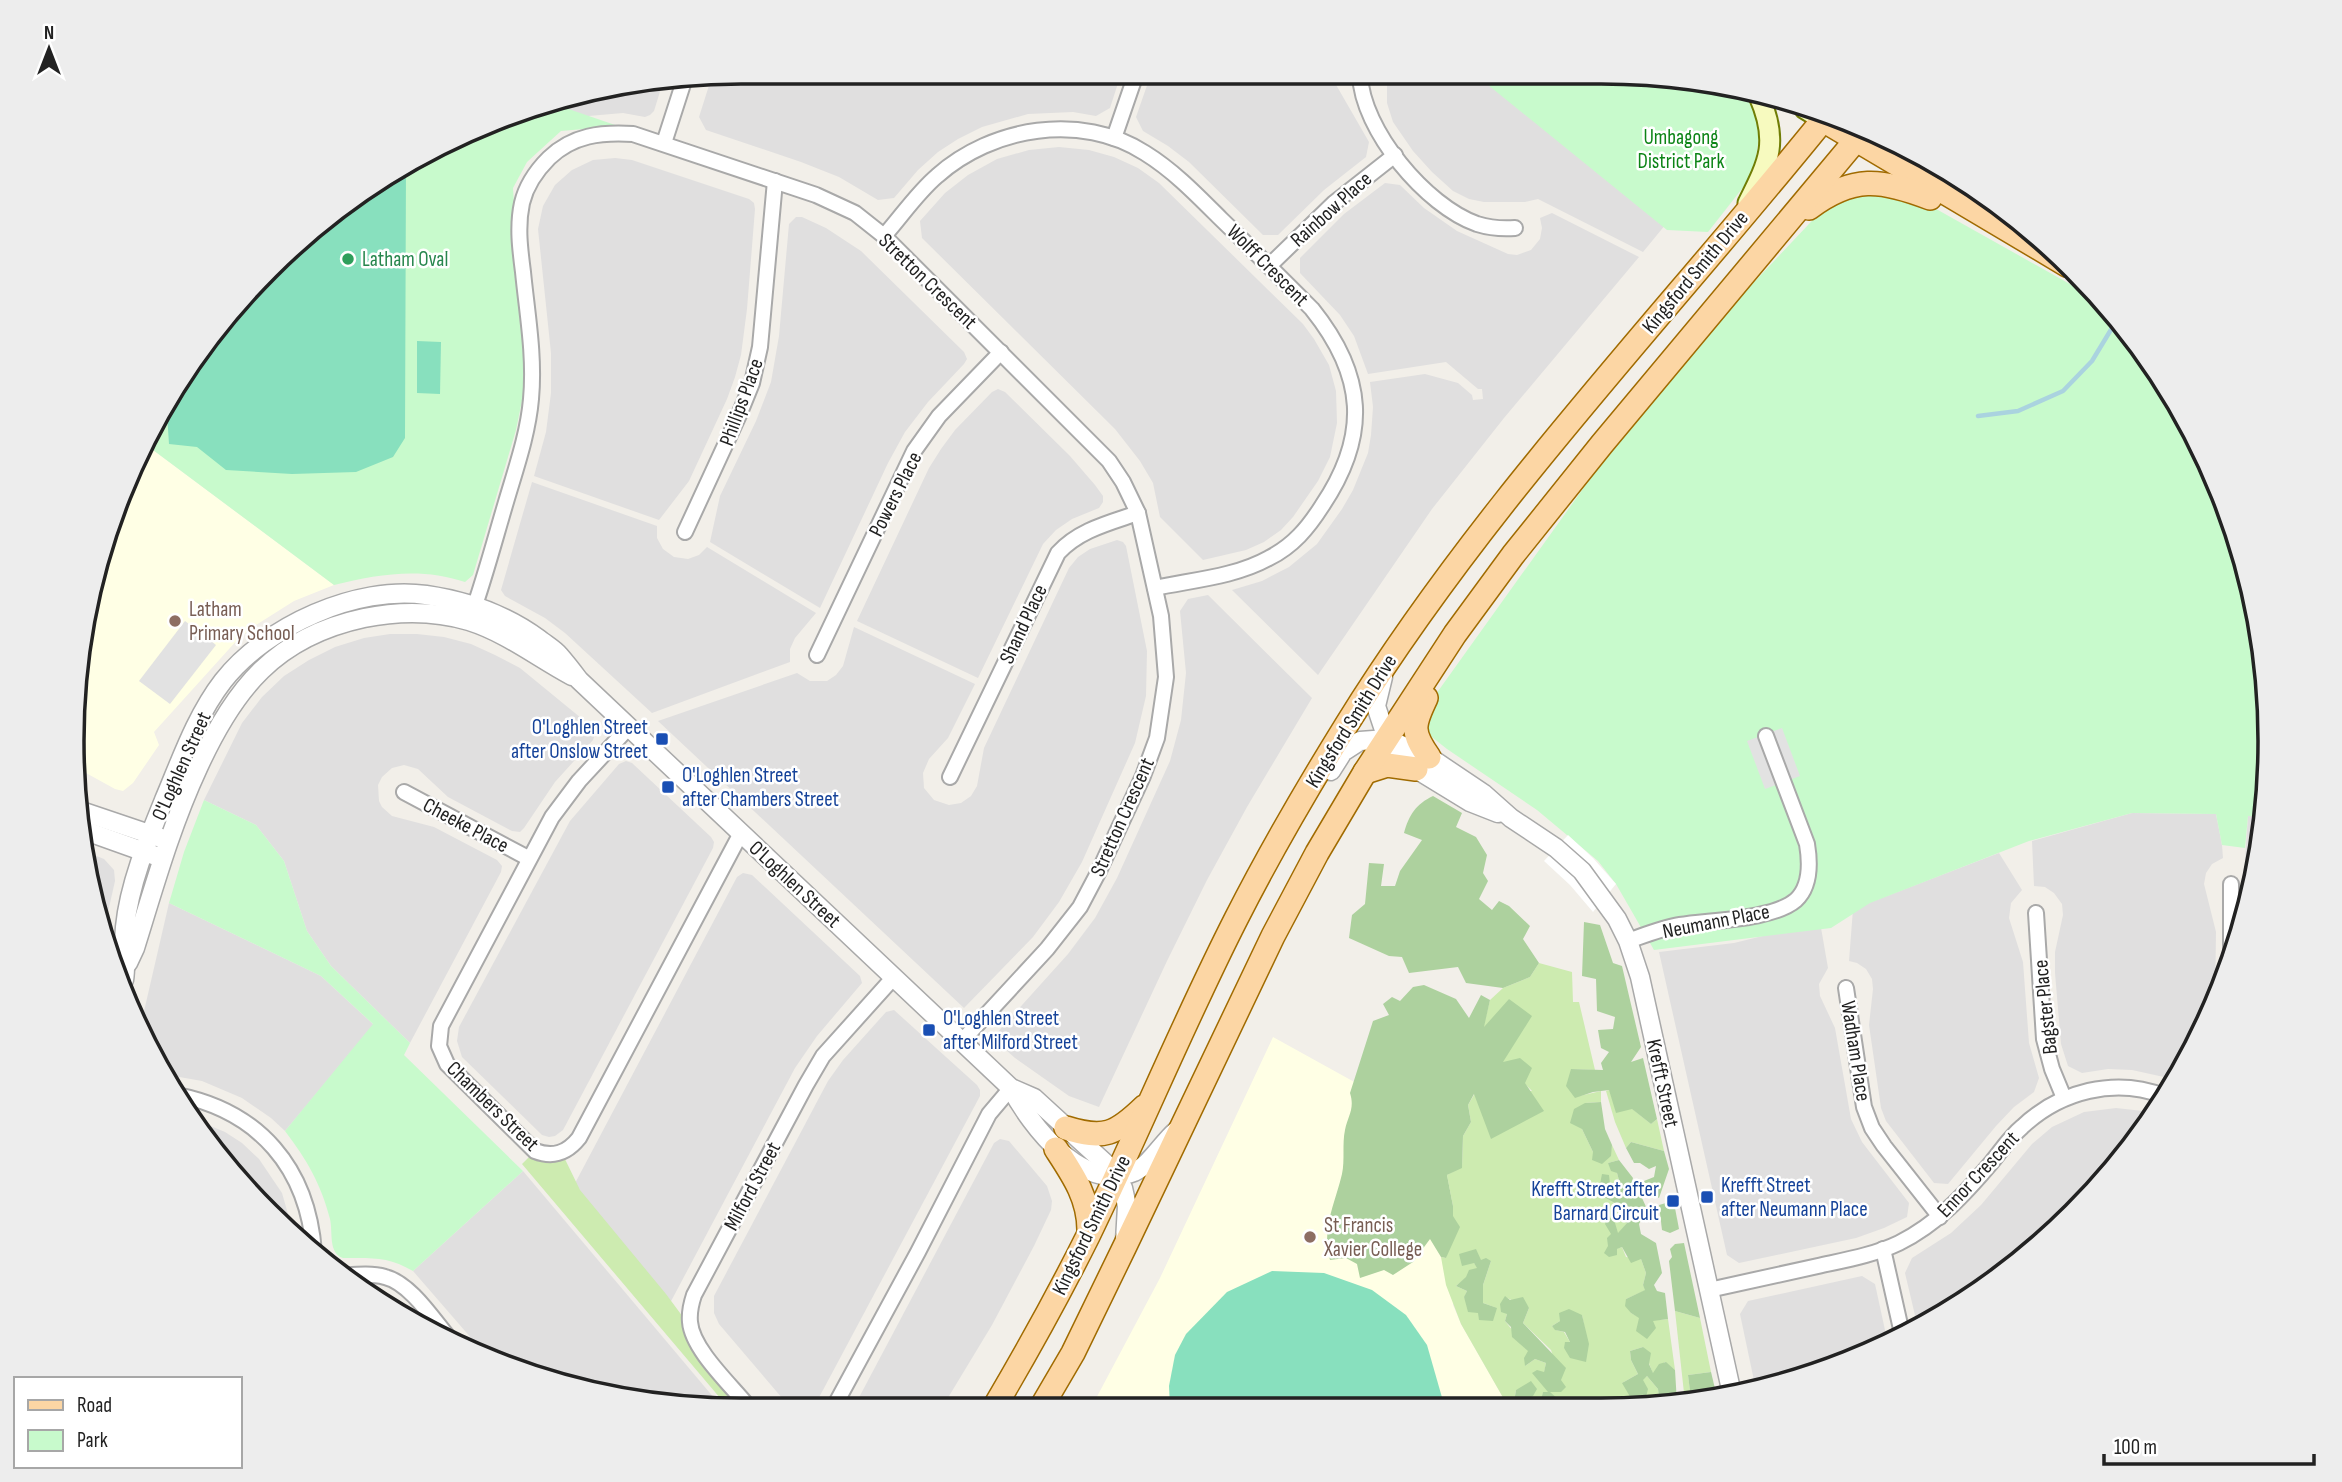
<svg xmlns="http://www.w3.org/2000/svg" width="2342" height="1482" font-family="'Sofia Sans Condensed',sans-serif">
	<rect width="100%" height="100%" fill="#f2efe9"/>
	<g fill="#e0dfdf">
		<polygon points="741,72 1121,74 1110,108 1096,116 1073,112 1028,114 982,127 958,139 938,152 918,170 894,198 878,200 839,177 801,162 706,130 699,117 712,76"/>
		<polygon points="1151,74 1334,75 1335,83 1369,142 1366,157 1324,190 1278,235 1263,235 1189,162 1168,146 1143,131 1136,117"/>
		<polygon points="1387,76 1478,76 1666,224 1643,252 1538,199 1525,202 1484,202 1469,199 1453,191 1432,172 1413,151 1393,122 1387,103"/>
		<polygon points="662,85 654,111 650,115 645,117 623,113 577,117 537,105"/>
		<polygon points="1059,147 1089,150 1114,157 1138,168 1159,183 1303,324 1314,339 1329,365 1336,391 1337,423 1330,457 1318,481 1293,517 1281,530 1264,542 1246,550 1203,560 1160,517 1153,483 1140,461 1115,429 922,238 920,221 945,193 968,175 997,159 1029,150"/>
		<polygon points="615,158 632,160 749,199 754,203 755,209 747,309 741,355 735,377 727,399 689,481 659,520 534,476 546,432 551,393 551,353 538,229 543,206 555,185 572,170 593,160"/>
		<polygon points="1385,183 1400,185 1424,208 1457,231 1508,254 1517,255 1531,250 1540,239 1542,228 1540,218 1552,213 1639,257 1504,418 1432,509 1318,675 1232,590 1262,581 1289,567 1317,544 1342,509 1353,490 1368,453 1371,435 1373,407 1370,382 1425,374 1458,383 1472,395 1473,400 1483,399 1482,389 1478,389 1446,362 1368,374 1354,336 1340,315 1300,273 1300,258 1344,214"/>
		<polygon points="796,217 802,217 826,228 861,251 964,352 967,359 964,364 928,402 905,432 888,463 820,608 710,542 720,496 756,421 771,382 779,336 789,224"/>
		<polygon points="998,389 1005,392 1070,456 1095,485 1103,496 1103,502 1099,508 1072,519 1056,530 1043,544 978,678 857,621 929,468 941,449 955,430 992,392"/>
		<polygon points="532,482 657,526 657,538 663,549 674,557 688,559 699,555 707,547 816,613 795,638 790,649 790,662 652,713 565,633 545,618 505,596 501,590"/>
		<polygon points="1117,540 1123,542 1126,546 1147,651 1146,696 1135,743 1082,862 1059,902 1033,937 964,1008 658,721 797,673 810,681 827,681 836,675 843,666 854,627 975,684 948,738 929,759 923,773 924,788 934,800 949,805 961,803 971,796 977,786 984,748 1069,568 1078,557 1090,549"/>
		<polygon points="1208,595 1312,698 1247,807 1207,880 1167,961 1099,1107 1069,1096 1015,1058 998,1043 996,1034 1068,954 1095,918 1117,878 1170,761 1181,720 1186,673 1180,611 1188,599"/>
		<polygon points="390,634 417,634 444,637 471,644 495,655 520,668 592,727 595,734 593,740 555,782 524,828 520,832 512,831 448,797 418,769 404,765 392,768 382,777 378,785 379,801 382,807 392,816 434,827 497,860 502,866 501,872 410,1043 331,966 307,931 284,861 256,825 204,800 242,723 262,697 284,676 309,660 335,647 364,638"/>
		<polygon points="626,761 632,763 711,837 714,842 713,848 563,1130 555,1136 549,1137 542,1135 462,1057 457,1041 459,1027 570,821 619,764"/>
		<polygon points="2132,813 2216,814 2222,845 2223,858 2212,864 2206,873 2204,884 2216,932 2215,1000 2201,1037 2176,1078 2173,1079 2132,1070 2108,1069 2082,1073 2068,1066 2061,1044 2055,973 2055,952 2063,915 2062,904 2054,893 2045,887 2034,886 2032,841"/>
		<polygon points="2248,815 2263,817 2255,870 2245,860"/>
		<polygon points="89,853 104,859 114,870 115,881 103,934 95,915"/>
		<polygon points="1999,853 2022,890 2011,903 2009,918 2023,962 2029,1043 2039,1078 2034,1092 2014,1107 1996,1126 1948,1184 1934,1183 1886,1121 1881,1108 1869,1025 1873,989 1872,979 1866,969 1857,963 1849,961 1853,909"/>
		<polygon points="743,873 752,875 860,976 862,983 817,1036 795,1068 669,1305 572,1189 737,877"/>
		<polygon points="169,903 321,976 374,1025 285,1131 271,1118 242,1098 202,1081 168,1075 142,1020"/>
		<polygon points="1820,922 1828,968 1819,984 1820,996 1835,1028 1851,1119 1862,1142 1909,1203 1907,1217 1884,1228 1856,1238 1739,1263 1727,1255 1659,952 1734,943"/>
		<polygon points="894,1010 977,1085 980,1090 980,1096 815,1405 788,1405 719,1324 714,1313 714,1296 828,1081 843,1060 886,1012"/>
		<polygon points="2116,1108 2143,1111 2153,1114 2132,1149 2009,1272 1918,1328 1905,1273 1912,1258 1951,1233 1981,1205 2032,1144 2052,1127 2084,1112"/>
		<polygon points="189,1117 225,1132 242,1143 259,1159 282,1193 292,1228"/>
		<polygon points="1000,1139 1009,1141 1047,1186 1052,1201 1051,1210 1034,1246 992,1325 943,1406 855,1405 994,1143"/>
		<polygon points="523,1171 720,1405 654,1405 491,1361 413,1271"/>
		<polygon points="1862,1276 1875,1284 1888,1344 1775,1387 1756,1390 1740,1314 1748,1301"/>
	</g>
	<g fill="#ffffe5">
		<polygon points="149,447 334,585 294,601 256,625 239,638 154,732 159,745 133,783 123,791 115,789 86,773 80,767 73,698 107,525"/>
		<polygon points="1273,1037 1452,1136 1453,1305 1461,1324 1509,1408 1092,1406 1160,1278"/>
	</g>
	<g fill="#cdebb0" fill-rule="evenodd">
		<path d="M1539 963 1572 972 1573 1002H1579L1595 1070 1571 1069 1575 1097 1601 1091V1102L1585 1103 1582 1129 1593 1152 1610 1156 1612 1145 1619 1160 1608 1163 1617 1173 1620 1184 1615 1190 1610 1184 1600 1195 1622 1207 1623 1220 1628 1222 1618 1234H1611L1617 1254 1616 1249 1622 1247 1626 1257 1641 1259 1646 1273 1643 1285 1646 1290 1626 1299 1631 1313C1644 1321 1653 1321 1668 1319L1675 1370 1665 1362 1653 1374 1643 1347 1630 1351 1631 1360 1638 1374 1622 1383 1643 1379 1647 1376 1658 1389 1660 1406 1645 1409 1568 1408 1557 1398 1543 1392 1542 1400 1534 1403 1527 1408 1528 1398 1523 1388 1516 1390 1513 1408H1509L1461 1324 1446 1285 1441 1257 1446 1258 1453 1206 1447 1175 1462 1167 1463 1136 1471 1122 1468 1105 1475 1093 1532 1091 1503 1062 1483 1028 1490 1000 1503 988 1530 977ZM1491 1261 1483 1285V1303L1497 1308 1464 1298 1467 1291 1456 1286 1478 1268 1474 1263ZM1505 1297 1529 1308 1523 1323 1551 1350 1561 1380 1533 1372 1544 1373 1546 1363 1535 1359 1525 1366 1529 1351 1505 1321 1507 1314ZM1582 1315 1585 1330 1564 1349 1570 1342 1564 1332 1556 1330 1552 1326 1560 1321Z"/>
		<polygon points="1609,1090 1651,1124 1657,1119 1664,1151 1631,1142 1626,1148 1615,1122 1606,1091"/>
		<polygon points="528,1145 562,1153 580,1190 666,1294 748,1405 726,1405 522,1164 529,1157"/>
		<polygon points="1675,1311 1700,1318 1711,1372 1688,1375 1691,1398 1696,1400 1685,1402"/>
	</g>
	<g fill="#add19e">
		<path d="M1433 796 1462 813 1456 827 1476 837 1487 855 1483 873 1488 881 1479 899 1492 910 1499 901 1509 906 1530 926 1523 939 1539 963 1530 977 1503 988 1466 983 1458 967 1409 973 1402 957 1389 956 1349 938 1352 915 1365 904 1369 863 1384 864 1381 886H1395L1400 871 1422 840 1404 833C1409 815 1416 804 1433 796Z"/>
		<polygon points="1584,922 1600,925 1613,963 1622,966 1641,1047 1631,1062 1643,1058 1657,1119 1651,1124 1632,1109 1616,1113 1609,1090 1593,1092 1575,1098 1566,1086 1571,1069 1603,1070 1601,1063 1609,1052 1601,1048 1598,1030 1613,1029 1615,1017 1597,1011 1596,979 1582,976"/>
		<path d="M1424 985 1456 999 1469 1018 1481 995 1490 1000 1484 1027 1509 999 1532 1016 1503 1062 1520 1058 1532 1068 1525 1083 1544 1111 1491 1139 1474 1094 1468 1105 1471 1122 1463 1136 1462 1168 1447 1175 1453 1206V1216L1460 1227 1446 1258 1441 1257 1430 1239 1413 1262 1393 1275 1384 1270 1360 1278 1357 1264 1346 1258 1330 1260C1321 1229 1335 1204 1342 1174 1345 1160 1342 1144 1345 1130 1348 1115 1355 1109 1350 1093L1373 1021 1389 1015 1383 1004 1392 997 1400 1001 1413 987Z"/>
		<polygon points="1601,1102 1605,1129 1612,1145 1611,1156 1602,1164 1592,1160 1593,1152 1582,1129 1570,1123 1574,1109 1585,1103"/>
		<polygon points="1631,1142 1664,1151 1669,1169 1659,1198 1651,1193 1644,1181 1654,1177 1656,1166 1649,1169 1640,1163 1634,1163 1626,1148"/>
		<polygon points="1619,1160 1633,1178 1630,1188 1624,1194 1628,1198 1632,1192 1638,1189 1647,1209 1639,1224 1641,1234 1656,1243 1662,1273 1654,1285 1657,1291 1665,1293 1668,1319 1653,1321 1656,1328 1647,1339 1636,1331 1639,1318 1631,1313 1625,1306 1626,1299 1645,1290 1643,1285 1646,1273 1641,1259 1631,1263 1622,1247 1617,1249 1617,1255 1609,1257 1604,1253 1608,1246 1607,1238 1611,1234 1605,1224 1609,1216 1615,1223 1618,1233 1627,1223 1623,1220 1622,1207 1600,1195 1599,1189 1602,1174 1609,1175 1610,1184 1615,1190 1620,1184 1617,1173 1611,1171 1608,1163"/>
		<polygon points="1666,1203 1675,1208 1679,1229 1670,1233 1662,1230 1659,1205"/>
		<polygon points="1684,1243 1700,1318 1675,1311 1669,1261 1672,1257 1670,1249 1675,1244"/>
		<polygon points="1476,1249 1481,1260 1486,1258 1491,1261 1483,1285 1483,1303 1497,1308 1493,1321 1479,1320 1478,1313 1468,1312 1464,1297 1467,1291 1456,1286 1466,1277 1469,1270 1477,1268 1474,1263 1462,1266 1459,1254"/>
		<polygon points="1505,1296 1510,1300 1523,1297 1529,1308 1523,1323 1566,1368 1561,1380 1566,1387 1561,1392 1550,1392 1568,1408 1529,1408 1534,1403 1541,1400 1543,1392 1548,1392 1532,1373 1537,1370 1544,1372 1546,1363 1535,1359 1525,1366 1524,1358 1528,1351 1512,1337 1511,1327 1505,1321 1507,1314 1501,1312 1500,1304"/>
		<polygon points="1569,1309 1582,1315 1589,1344 1586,1362 1570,1358 1564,1348 1565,1342 1570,1342 1565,1332 1555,1330 1552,1326 1560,1321 1559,1313"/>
		<polygon points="1643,1347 1651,1353 1649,1364 1653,1373 1659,1364 1666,1362 1675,1370 1677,1403 1660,1406 1658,1389 1647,1376 1643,1380 1648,1389 1645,1401 1632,1400 1622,1383 1638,1374 1631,1360 1630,1351"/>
		<polygon points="1711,1372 1717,1397 1696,1400 1691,1399 1688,1375"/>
		<polygon points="1531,1381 1537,1389 1533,1396 1528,1398 1527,1408 1513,1408 1516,1390"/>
	</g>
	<g fill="#c8facc">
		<polygon points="1477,76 1688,77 1744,92 1753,103 1759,137 1755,164 1745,185 1708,232 1667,230"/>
		<path d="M551 103 618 126 561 131 527 162 513 188 525 386 516 430 473 575 465 582C421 567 378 574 334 585L149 447 210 334 369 185 526 107Z"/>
		<polygon points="1862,187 1913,196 2109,306 2181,407 2235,526 2265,654 2269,785 2263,817 2248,816 2245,848 2222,845 2216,814 2132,813 2029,841 1870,903 1831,928 1654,950 1616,884 1598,861 1537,810 1447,749 1428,734 1424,720 1431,701 1595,472 1740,297 1825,207"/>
		<path d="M204 800 256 825 284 861 307 931 331 966 410 1043 404 1055 523 1171 413 1271C388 1256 370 1258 343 1258 328 1253 333 1232 330 1219 321 1184 307 1160 285 1131L373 1024 321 976 169 903 184 852Z"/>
	</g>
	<g fill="#88e0be">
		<polygon points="406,166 405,438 393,457 356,472 292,474 226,470 197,447 169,444 167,414 210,334 369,185"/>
		<polygon points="417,341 441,342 440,394 417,393"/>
		<polygon points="1272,1271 1324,1273 1372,1290 1406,1315 1427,1345 1445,1408 1170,1407 1169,1386 1175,1355 1186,1334 1227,1292"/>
	</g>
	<g fill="#e2e2e2">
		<polygon points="185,621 216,645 170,704 139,681"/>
		<polygon points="1782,728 1800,776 1765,789 1747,741"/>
	</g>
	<polygon fill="#fff" points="1568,835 1593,858 1616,884 1593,912 1570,885 1544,861"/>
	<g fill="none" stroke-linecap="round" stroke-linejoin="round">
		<polyline stroke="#aad3df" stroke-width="4.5" points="1978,416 2018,411 2063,391 2092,361 2112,328"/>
		<defs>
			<g id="minor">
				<path d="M1360 75C1362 130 1426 206 1477 224 1490 228 1502 229 1515 228"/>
				<polyline points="1114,138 1136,74"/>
				<polyline points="664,143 684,81"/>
				<path d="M884 236C901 217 917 193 937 176 992 127 1081 112 1145 153 1174 171 1197 195 1221 219 1252 249 1282 279 1312 309 1365 375 1370 435 1322 506 1308 528 1293 546 1269 558 1235 577 1192 580 1155 588"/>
				<polyline points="1269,266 1334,203 1395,155"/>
				<polyline points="685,532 739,415 752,383 760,347 775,181"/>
				<path d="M472 614C485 577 495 539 506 502 516 468 528 434 531 399 535 356 527 313 523 272 520 249 517 226 522 203 526 186 537 170 549 158 573 135 601 132 633 134L816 195 855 213 884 236 1109 461 1123 482 1138 513 1161 616 1166 677 1157 738 1143 776 1099 871 1080 907 1047 949 962 1041"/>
				<polyline points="817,655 914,451 939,416 1001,352"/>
				<path d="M629 727 579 781 552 817 441 1026 439 1046 447 1064 535 1151C553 1158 567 1153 579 1138L741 833"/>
				<path d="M950 777 1058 553C1079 530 1109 523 1138 513"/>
				<polyline points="404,792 528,858"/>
				<polyline points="2036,913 2044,1039 2052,1069 2064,1098"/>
				<path d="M1628 941C1645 935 1662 928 1680 925 1710 920 1773 920 1796 900 1811 886 1810 862 1807 844L1766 736"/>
				<polyline points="2231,958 2231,884"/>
				<polyline points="1846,988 1864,1107 1872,1128 1884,1146 1940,1217"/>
				<path d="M177 1095C259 1111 308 1168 314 1252"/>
				<polyline points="1883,1249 1903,1338"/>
				<path d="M340 1276C355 1275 371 1273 385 1277 410 1283 433 1319 449 1338"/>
				<path d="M1709 1290C1745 1282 1781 1274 1818 1266 1845 1260 1874 1255 1899 1243 1937 1224 1964 1195 1991 1163 2001 1151 2010 1137 2022 1127 2060 1091 2115 1077 2164 1096"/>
				<path d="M747 1405C730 1384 692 1349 690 1322 689 1312 691 1304 694 1295L806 1085 823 1056 894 977"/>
				<polyline points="835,1405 918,1252 989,1114 1011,1088"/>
			</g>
			<g id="tertiary">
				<polyline points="1383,677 1376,706 1387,739 1416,769 1470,802 1498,813"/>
				<polyline points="1331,771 1343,752 1360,741 1387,739 1429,757 1484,794 1511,818 1556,848 1582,871 1617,919 1628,941 1640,977 1732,1394"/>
				<polyline points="84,812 161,838"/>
				<polyline points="86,831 156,856"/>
				<path d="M128 963 135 948C154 887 171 826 198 768 234 689 275 637 364 618 399 611 435 611 469 621 507 633 538 658 572 676"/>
				<path d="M124 980C127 962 123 945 125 927 129 885 148 839 164 800 181 760 196 716 223 681 266 626 357 585 426 595 467 601 505 614 539 639 545 644 554 649 559 655 566 663 573 672 579 680L1011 1088 1034 1098 1105 1163 1115 1176 1123 1188 1127 1206 1125 1241"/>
				<path d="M1011 1088C1031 1126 1082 1193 1134 1172 1151 1164 1162 1143 1176 1131"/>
			</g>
			<g id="secondary">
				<polyline points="1805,109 1823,120"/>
				<path d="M1748 203C1769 161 1779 142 1759 96"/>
			</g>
			<g id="primary">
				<polyline points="1823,120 2067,265"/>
				<path d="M1809 208C1853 175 1881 179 1930 198"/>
				<path d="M1426 698C1413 725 1411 732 1429 757"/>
				<polyline points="1365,772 1387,765 1416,769"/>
				<path d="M1066 1128C1104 1140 1116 1134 1144 1107"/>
				<path d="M1056 1149C1073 1175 1089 1198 1089 1230"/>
				<path d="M995 1406C1028 1350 1059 1294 1088 1236 1139 1131 1183 1023 1236 919 1270 852 1308 787 1347 724 1484 503 1665 316 1827 115"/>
				<polyline points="1042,1406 1073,1353 1125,1246 1273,936 1317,853 1365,772 1455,634 1513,555 1602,444 1866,128"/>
			</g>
		</defs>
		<use href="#minor" stroke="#a9a9a9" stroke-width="18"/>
		<use href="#tertiary" stroke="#a9a9a9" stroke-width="21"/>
		<use href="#secondary" stroke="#707d05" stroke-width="23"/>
		<use href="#primary" stroke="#a06b00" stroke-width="26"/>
		<use href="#minor" stroke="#fff" stroke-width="14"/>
		<use href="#tertiary" stroke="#fff" stroke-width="18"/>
		<use href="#secondary" stroke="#f7fabf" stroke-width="19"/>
		<use href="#primary" stroke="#fcd6a4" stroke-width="23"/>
	</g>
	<circle fill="#2e9e5b" stroke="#fff" stroke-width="2.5" cx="348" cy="259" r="7"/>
	<g fill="#8d6e63" stroke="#fff" stroke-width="2.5">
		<circle cx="175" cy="621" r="7"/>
		<circle cx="1310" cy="1237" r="7"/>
	</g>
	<g fill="#1a4fb4" stroke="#fff" stroke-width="2.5">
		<rect x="655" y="732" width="14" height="14" rx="3.5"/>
		<rect x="661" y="780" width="14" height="14" rx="3.5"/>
		<rect x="922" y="1023" width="14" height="14" rx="3.5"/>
		<rect x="1700" y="1190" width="14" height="14" rx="3.5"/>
		<rect x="1666" y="1194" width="14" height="14" rx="3.5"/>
	</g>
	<g text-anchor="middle" stroke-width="5" stroke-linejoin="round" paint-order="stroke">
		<g font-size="21" fill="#0c8416" stroke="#fff">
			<text x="1681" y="144">Umbagong<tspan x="1681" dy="24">District Park</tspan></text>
		</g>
		<g font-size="21" fill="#222" stroke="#fff">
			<text transform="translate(1331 209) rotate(-42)" y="7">Rainbow Place</text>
			<text transform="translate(1268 265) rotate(45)" y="7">Wolff Crescent</text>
			<text transform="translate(1695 272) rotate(-50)" y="7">Kingsford Smith Drive</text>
			<text transform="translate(928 281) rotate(44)" y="7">Stretton Crescent</text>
			<text transform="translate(741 402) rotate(-70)" y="7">Phillips Place</text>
			<text transform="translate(895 494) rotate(-63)" y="7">Powers Place</text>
			<text transform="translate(1023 624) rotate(-65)" y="7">Shand Place</text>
			<text transform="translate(1351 721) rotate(-58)" y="7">Kingsford Smith Drive</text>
			<text transform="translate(181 766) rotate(-66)" y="7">O'Loghlen Street</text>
			<text transform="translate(1122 817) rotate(-66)" y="7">Stretton Crescent</text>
			<text transform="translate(466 825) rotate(28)" y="7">Cheeke Place</text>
			<text transform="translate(795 884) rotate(43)" y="7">O'Loghlen Street</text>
			<text transform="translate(1716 921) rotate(-11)" y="7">Neumann Place</text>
			<text transform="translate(2045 1007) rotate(-96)" y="7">Bagster Place</text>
			<text transform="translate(1856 1051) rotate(81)" y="7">Wadham Place</text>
			<text transform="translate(1663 1083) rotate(78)" y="7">Krefft Street</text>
			<text transform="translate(493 1106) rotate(44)" y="7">Chambers Street</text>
			<text transform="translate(1978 1174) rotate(-47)" y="7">Ennor Crescent</text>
			<text transform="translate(752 1186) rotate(-62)" y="7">Milford Street</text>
			<text transform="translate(1091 1225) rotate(-64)" y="7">Kingsford Smith Drive</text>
		</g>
		<g font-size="21" fill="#27864d" stroke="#fff" text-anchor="start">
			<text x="362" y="266">Latham Oval</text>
		</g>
		<g font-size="21" fill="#785e54" stroke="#fff" text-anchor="start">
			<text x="189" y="616">Latham<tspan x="189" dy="24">Primary School</tspan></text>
			<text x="1324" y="1232">St Francis<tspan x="1324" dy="24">Xavier College</tspan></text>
		</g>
		<g font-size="21" fill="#164399" stroke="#fff" text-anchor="start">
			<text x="648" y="734" text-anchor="end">O'Loghlen Street<tspan x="648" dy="24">after Onslow Street</tspan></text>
			<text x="682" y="782">O'Loghlen Street<tspan x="682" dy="24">after Chambers Street</tspan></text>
			<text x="943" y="1025">O'Loghlen Street<tspan x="943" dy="24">after Milford Street</tspan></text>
			<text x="1721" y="1192">Krefft Street<tspan x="1721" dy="24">after Neumann Place</tspan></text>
			<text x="1659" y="1196" text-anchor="end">Krefft Street after<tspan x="1659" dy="24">Barnard Circuit</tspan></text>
		</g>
	</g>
	<path d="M0 0H2342V1482H0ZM741 84H1601A657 657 0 0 1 2258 741V741A657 657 0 0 1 1601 1398H741A657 657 0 0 1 84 741V741A657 657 0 0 1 741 84Z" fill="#ededed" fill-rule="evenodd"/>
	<path fill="none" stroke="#222" stroke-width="3.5" d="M741 84H1601A657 657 0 0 1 2258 741V741A657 657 0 0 1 1601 1398H741A657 657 0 0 1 84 741V741A657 657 0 0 1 741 84Z"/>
	<rect x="14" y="1377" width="228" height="91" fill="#ffffff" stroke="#a7a7a7" stroke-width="2"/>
	<rect x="28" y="1400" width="35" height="10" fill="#fcd6a4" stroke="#a7a7a7" stroke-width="2"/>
	<text x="77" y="1412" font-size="21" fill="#222222">Road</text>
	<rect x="28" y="1430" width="35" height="21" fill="#c8facc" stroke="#a7a7a7" stroke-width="2"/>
	<text x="77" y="1447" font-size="21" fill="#222222">Park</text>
	<g transform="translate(49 49)" stroke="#ffffff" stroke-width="5" paint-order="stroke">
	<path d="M0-5L12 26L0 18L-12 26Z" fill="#222222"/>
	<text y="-10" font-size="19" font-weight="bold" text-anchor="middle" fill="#222222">N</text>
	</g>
	<path d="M2104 1454v10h210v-10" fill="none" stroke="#222222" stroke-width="3.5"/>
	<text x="2114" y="1454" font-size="21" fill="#222222" stroke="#ffffff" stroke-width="5" paint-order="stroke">100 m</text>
</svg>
